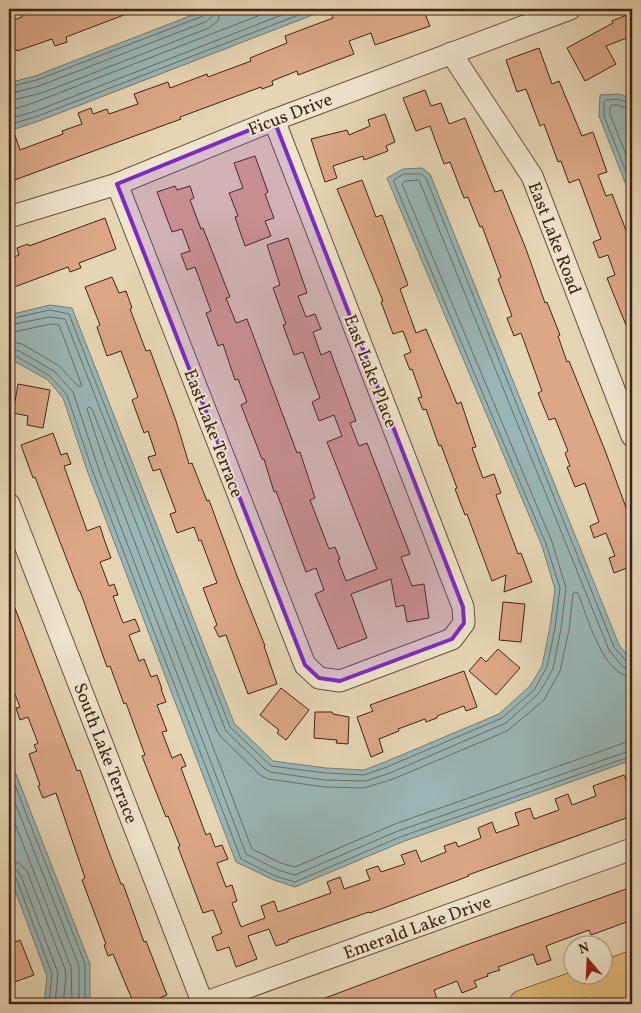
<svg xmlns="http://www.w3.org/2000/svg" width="641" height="1013" font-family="Vollkorn,serif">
	<rect width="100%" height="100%" fill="#e6d5b4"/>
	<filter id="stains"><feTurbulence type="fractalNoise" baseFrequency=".004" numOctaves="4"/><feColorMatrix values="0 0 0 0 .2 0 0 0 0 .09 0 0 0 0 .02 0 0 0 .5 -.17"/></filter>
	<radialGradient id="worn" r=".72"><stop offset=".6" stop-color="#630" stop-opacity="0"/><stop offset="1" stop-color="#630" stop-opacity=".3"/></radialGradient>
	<g fill="#99b6b6" stroke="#767b76">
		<polygon points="208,9 328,9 39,121 9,131 9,83 35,76"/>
		<polygon points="619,94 632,99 632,200 599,116 600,95"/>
		<polygon points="422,168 430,174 619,645 632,661 632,760 402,842 295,887 274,880 236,862 88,473 63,398 48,380 14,361 9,360 9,315 50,305 72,308 234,723 273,761 326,768 364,770 385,762 499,714 530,686 542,666 550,627 555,589 542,546 387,178 403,169"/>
		<polygon points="9,756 90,964 90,1004 44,1004 47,976 9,874"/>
	</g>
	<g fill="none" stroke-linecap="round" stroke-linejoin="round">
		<g stroke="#6d6c66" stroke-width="1">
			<polyline points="9,87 37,80 203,16 207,13 207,9"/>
			<polyline points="9,94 39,86 205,22 212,17 213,9"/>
			<polyline points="9,101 42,93 209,28 218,21 221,9"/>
			<polyline points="632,104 618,99 606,100 604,102 604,116 632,187"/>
			<polyline points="632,110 617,105 612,105 610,107 610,114 632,170"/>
			<polyline points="9,111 33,103 276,9"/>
			<polyline points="9,119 36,111 297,9"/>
			<polyline points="12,124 38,116 314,9"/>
			<polyline points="9,319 50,310 69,314 230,727 271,766 326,773 364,775 387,767 502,718 534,690 547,667 555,628 560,588 546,544 394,182 395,179 404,174 421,174 426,178 614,647 627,662 632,664"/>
			<polyline points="9,325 50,317 65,319 226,731 265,769 270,772 325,780 366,781 390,773 506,723 539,693 553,669 561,629 566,588 552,542 402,184 405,181 419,180 609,650 623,667 632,670"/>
			<polyline points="9,333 51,324 59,325 82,386 78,386 58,365 22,344 9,341"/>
			<polyline points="9,349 19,351 54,371 73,392 99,470 246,854 278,870 295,875 398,831 632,750"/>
			<polyline points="9,355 16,356 50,376 67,395 93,472 241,859 275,876 295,882 400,837 632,756"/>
			<path d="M632 677C603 676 587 616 578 593L575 592 573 594 569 630 560 671 544 700 507 731 393 779 364 788 325 787 268 779 260 775 221 737 217 731 92 409 89 407 87 409 106 467 252 849 281 863 295 867 395 824 624 743 632 742"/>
			<polyline points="9,770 85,964 85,1004"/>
			<polyline points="9,787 79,966 79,1004"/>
			<polyline points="9,808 71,967 72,1004"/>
			<polyline points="9,861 19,863 27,871 65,969 66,977 63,1004"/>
			<polyline points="9,868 17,870 21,876 58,973 55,1004"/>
			<polyline points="9,874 13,875 16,878 52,974 49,1004"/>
		</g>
	</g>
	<g fill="#dda787" stroke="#412316">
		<polygon points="33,9 137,9 137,10 66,37 67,42 55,46 52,39 17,51 16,49 9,52 9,22 22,17 21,13"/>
		<polygon points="329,9 347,9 348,13 358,9 423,9 430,26 375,45 371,33 349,41 354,54 298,75 297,71 272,81 273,85 262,89 261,87 180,117 181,119 9,182 9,124 11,124 20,150 63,134 62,131 82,124 78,113 91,108 93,114 107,109 109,114 138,104 134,94 168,82 170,88 207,74 208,77 251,61 250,58 287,43 285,36 333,18"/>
		<polygon points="632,13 632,36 606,46 616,64 585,81 567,48 613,23 612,21"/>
		<polygon points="539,48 552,84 559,81 582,136 593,132 607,172 598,175 606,196 612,194 632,246 632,340 607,278 615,275 608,255 599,258 593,242 601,239 579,179 569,183 561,161 558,162 544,124 540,126 526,89 517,92 506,60"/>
		<polygon points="425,90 431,106 441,103 449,124 465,118 495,192 502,190 526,249 545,303 547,302 560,335 558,336 567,362 569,361 606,453 632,524 627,525 632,539 632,566 614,573 609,558 615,556 606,533 594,538 590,526 599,522 585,483 575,487 567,467 570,466 565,453 568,451 555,418 549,420 538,393 542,391 521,333 514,336 507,318 512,316 498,279 501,277 482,226 480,227 468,197 464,198 450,162 444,164 430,126 416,131 403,98"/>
		<polygon points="385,114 395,142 386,146 388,151 364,160 363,156 333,166 337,178 325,182 311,139 347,130 349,135 370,126 368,120"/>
		<polygon points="255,156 268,192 265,194 274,218 265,221 271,236 245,246 235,217 238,216 229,193 243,188 234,163"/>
		<polygon points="362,180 376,217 382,215 408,285 400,289 416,333 426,329 457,404 461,402 476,447 472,448 483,478 494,474 501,493 496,495 518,554 521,553 532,582 504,592 506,575 492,581 467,514 465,515 455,489 457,488 441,445 439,446 426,409 423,410 418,398 422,397 412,369 410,370 404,355 411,352 403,331 393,334 381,302 383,301 337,189"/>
		<polygon points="175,186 177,190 190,186 194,198 190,200 201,229 203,228 230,297 226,298 236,323 247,319 297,453 300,452 315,498 310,500 329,549 335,547 340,559 338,560 346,581 377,569 327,442 342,436 334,415 319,421 312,402 320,398 303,352 294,355 283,325 286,324 273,288 280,285 267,245 288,238 307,293 298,296 306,317 315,314 321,329 313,332 321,355 330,351 356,421 350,423 359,446 367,443 410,554 401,557 412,586 424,584 429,618 407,622 404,605 396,607 391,579 351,594 367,638 338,649 315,594 324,590 316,568 306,572 276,491 274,492 264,459 262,459 241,405 247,402 238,379 235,380 223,344 218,346 206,313 211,311 195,267 187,270 181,254 190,251 182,229 172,232 157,192"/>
		<polygon points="105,218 116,249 79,263 81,268 70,272 68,267 9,289 9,259 19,255 17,248 28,244 29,246"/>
		<polygon points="112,277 119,293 126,291 132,308 130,309 146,351 150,350 176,421 189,464 192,463 207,501 209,500 237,576 265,646 264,646 277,684 248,694 226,635 219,637 214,627 217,625 203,588 217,583 201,540 199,541 194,527 177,533 170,514 176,512 160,469 153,471 148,457 156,455 148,431 144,433 132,400 138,397 121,351 107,356 97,327 100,325 85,287"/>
		<polygon points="18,384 50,390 43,428 27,425 28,416 13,413"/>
		<polygon points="53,433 61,455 67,453 71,464 64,466 87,531 100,526 104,539 111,558 100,562 109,586 114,584 118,595 113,596 123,623 135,619 140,631 129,635 139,661 144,659 151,677 157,675 162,689 161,689 166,702 157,705 167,731 162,732 172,758 181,754 186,766 181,768 206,835 210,833 215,847 222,845 228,859 217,863 226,887 232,885 237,901 232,903 241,927 265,918 261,906 274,901 278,912 331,893 327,882 340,877 344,889 370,880 366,870 378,866 381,872 405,864 401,855 416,850 421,862 446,852 444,846 456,842 458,847 481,838 478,828 492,822 496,833 519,825 515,813 530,808 534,819 559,810 555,799 568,794 572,805 596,796 593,786 624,775 628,785 632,783 632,816 468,875 469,876 370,913 369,912 288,940 288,942 276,946 269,929 248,936 257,959 236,967 229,947 217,951 212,937 222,933 213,910 203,913 178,847 180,846 168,816 166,817 142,756 145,755 126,703 124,704 110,666 107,667 80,591 79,591 35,477 33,478 21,445"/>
		<polygon points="10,595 77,771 80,770 107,847 121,884 123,884 144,942 146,941 167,995 145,1004 134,1004 113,954 108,956 104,945 106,944 82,880 85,878 56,793 43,798 38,786 40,785 29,754 37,751 34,745 38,743 28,717 20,720 16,708 20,707 9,679"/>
		<polygon points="503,602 525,604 521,642 499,640"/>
		<polygon points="498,649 520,668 496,695 469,671 481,657 486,662"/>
		<polygon points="464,671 477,707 466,711 464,706 437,716 437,718 426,722 425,719 398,729 399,731 379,739 383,752 371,757 357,717 373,711 370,705"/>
		<polygon points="281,688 309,710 286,740 277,733 279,730 260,715"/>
		<polygon points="315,712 332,712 333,714 349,717 348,744 336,743 337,740 314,738"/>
		<polygon points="632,887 632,920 591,935 589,930 546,946 551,960 537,965 533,954 509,963 498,967 500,970 487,974 488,976 474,981 477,987 462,993 457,981 434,990 437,999 422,1004 312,1004 312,1003 466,945"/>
		<polygon points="20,940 34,975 9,984 9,945"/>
	</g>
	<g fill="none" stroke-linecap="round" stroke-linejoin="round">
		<defs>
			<g id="minor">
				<polyline points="451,53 532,176 632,436"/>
				<polyline points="117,184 305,665 319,678 340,681 452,639 464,623 463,607 274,120"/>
				<polyline points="9,217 117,184 274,120 570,9"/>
				<polyline points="9,504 203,1004"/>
				<polyline points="201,1004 632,849"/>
			</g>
			<g id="major">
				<polyline points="604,975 632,965"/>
				<polyline points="523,1004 603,976"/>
				<polyline points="597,1004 632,991"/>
			</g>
		</defs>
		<use href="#minor" stroke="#6a503e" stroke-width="23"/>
		<use href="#major" stroke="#412316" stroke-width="29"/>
		<use href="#minor" stroke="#efe4ce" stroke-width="21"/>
		<use href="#major" stroke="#e3ba7a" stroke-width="28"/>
	</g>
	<path fill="#7b2cbf" fill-opacity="0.2" stroke="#7b2cbf" stroke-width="4" stroke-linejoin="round" d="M274 120 463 607 464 623 452 639 340 681 319 678 305 665 117 184Z"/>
	<g text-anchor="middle" stroke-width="4" stroke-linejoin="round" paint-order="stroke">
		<g font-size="18" fill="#412316" stroke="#efe4ce">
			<text transform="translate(290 114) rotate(-21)" y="6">Ficus Drive</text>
			<text transform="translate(555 238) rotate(69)" y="6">East Lake Road</text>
			<text transform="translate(371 371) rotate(69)" y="6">East Lake Place</text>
			<text transform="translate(214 433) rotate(69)" y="6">East Lake Terrace</text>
			<text transform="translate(106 753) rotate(69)" y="6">South Lake Terrace</text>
			<text transform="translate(417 927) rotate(-20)" y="6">Emerald Lake Drive</text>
		</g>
	</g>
	<rect width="641" height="1013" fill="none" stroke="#e6d5b4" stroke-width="30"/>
	<rect x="10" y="10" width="621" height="993" fill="none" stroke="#412316" stroke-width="2.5"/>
	<rect x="15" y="15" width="611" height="983" fill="none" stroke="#412316"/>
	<g transform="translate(588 960) rotate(341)"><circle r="24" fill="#efe4ce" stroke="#a99784"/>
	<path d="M0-4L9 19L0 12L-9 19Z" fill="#8f2418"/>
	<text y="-8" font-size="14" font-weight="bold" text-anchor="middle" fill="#412316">N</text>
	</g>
	<rect width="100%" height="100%" filter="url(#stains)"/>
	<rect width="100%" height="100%" fill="url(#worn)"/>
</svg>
